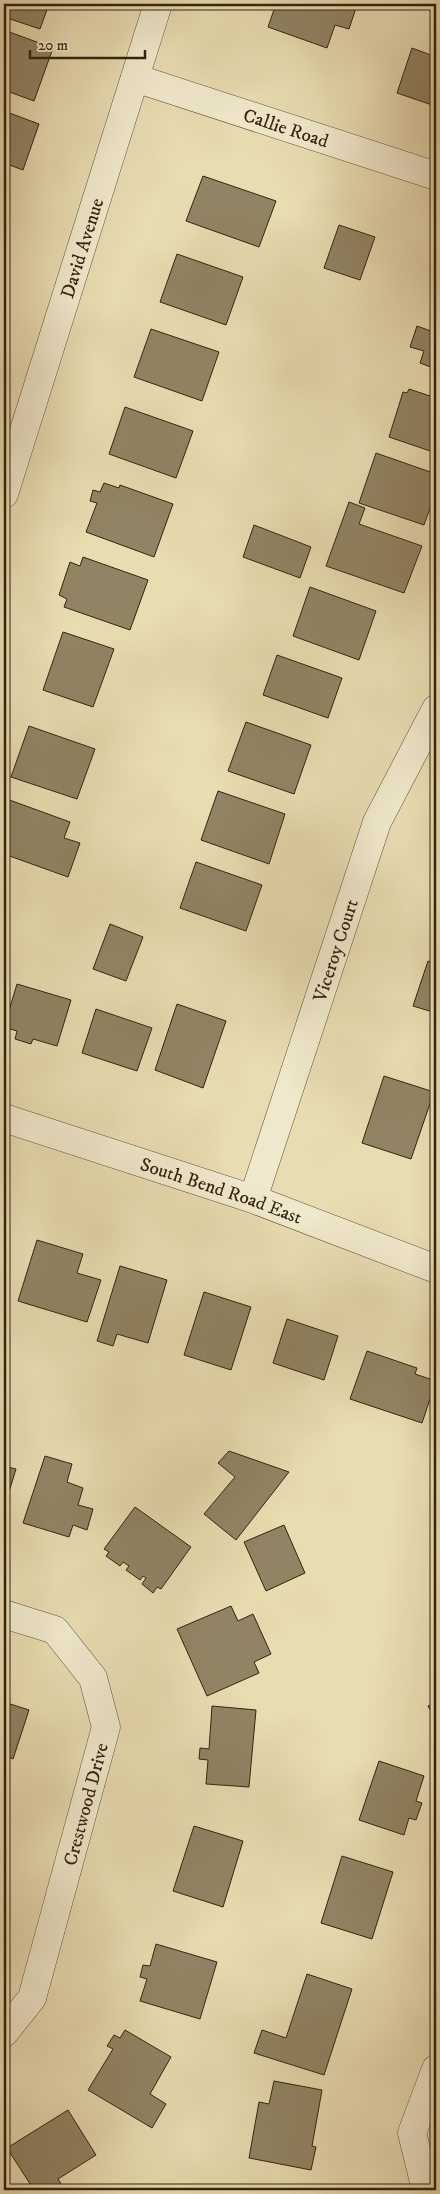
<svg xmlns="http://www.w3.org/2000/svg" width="440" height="2194" font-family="'IM FELL DW Pica',serif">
	<rect width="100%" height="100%" fill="#e8dcb1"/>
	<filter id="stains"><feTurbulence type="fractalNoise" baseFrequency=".004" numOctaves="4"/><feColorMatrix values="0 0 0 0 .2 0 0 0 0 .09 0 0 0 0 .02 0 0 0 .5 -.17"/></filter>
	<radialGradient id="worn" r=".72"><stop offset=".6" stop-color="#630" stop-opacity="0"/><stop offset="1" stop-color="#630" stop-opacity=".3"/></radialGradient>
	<g fill="#918464" stroke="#322410">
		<polygon points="4,4 49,4 40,29 4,17"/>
		<polygon points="276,4 344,4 356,8 349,29 335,25 327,48 268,27"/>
		<polygon points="4,30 53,48 34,101 4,90"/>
		<polygon points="412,48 436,57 435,106 397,93"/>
		<polygon points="4,111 39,124 23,170 4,163"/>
		<polygon points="203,176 276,201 259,247 186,221"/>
		<polygon points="339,225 375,237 360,280 324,268"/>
		<polygon points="177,254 243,277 226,325 160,302"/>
		<polygon points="436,290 436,308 431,306"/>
		<polygon points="435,317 436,317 436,369 420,363 424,351 410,347 417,326 431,331"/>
		<polygon points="151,329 219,352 202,401 134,377"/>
		<polygon points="409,389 436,398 436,453 389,437 403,392 407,393"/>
		<polygon points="125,407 193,431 176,478 109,454"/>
		<polygon points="376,453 436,474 436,491 424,525 359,503"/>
		<polygon points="104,483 119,488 120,485 173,504 154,557 86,532 97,503 90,501 93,490 100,492"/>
		<polygon points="349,502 365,508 359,524 422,546 404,593 326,566"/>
		<polygon points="254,525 311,547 300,578 243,557"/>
		<polygon points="83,557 148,580 130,630 64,607 67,599 59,595 70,562 80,566"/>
		<polygon points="310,587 376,611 359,660 293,636"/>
		<polygon points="63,632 114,649 93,707 43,690"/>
		<polygon points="277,655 342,678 328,718 263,695"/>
		<polygon points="246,722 311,745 294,794 228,771"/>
		<polygon points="29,726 95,749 77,799 11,777"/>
		<polygon points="218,791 285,814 269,864 201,840"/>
		<polygon points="4,798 70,822 64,838 80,843 68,877 4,854"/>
		<polygon points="196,862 262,885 246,931 180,908"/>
		<polygon points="110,924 143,937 126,981 93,969"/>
		<polygon points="428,961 436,964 436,1013 413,1006"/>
		<polygon points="17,984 71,1000 57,1046 33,1039 31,1044 15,1039 17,1031 4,1027"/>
		<polygon points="177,1004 226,1021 203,1088 155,1070"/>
		<polygon points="96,1009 152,1028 137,1071 82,1053"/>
		<polygon points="384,1076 434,1092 411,1159 362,1143"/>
		<polygon points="37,1240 83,1254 77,1273 101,1280 87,1322 18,1301"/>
		<polygon points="120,1266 167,1280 148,1343 117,1334 113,1346 97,1341"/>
		<polygon points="204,1292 251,1307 231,1370 184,1355"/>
		<polygon points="287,1319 338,1336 324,1380 273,1363"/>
		<polygon points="367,1351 417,1368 415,1374 436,1381 422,1423 350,1399"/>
		<polygon points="229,1451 289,1472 236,1540 204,1514 235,1477 218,1463"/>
		<polygon points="45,1456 72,1464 67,1482 83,1488 78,1505 93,1509 87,1530 73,1525 69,1537 23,1523"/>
		<polygon points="4,1466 16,1469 4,1508"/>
		<polygon points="135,1507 191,1547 161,1589 157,1587 153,1593 142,1584 146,1578 143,1576 140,1580 126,1570 129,1566 123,1562 120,1566 106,1556 109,1552 104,1549"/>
		<polygon points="284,1525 305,1573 266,1591 244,1542"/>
		<polygon points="231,1606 238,1621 253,1614 271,1654 254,1662 259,1673 207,1696 177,1629"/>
		<polygon points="4,1702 29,1710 13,1759 4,1755"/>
		<polygon points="436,1702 436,1720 428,1706"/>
		<polygon points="212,1706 256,1710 249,1787 206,1784 208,1760 199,1759 200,1748 209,1749"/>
		<polygon points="379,1761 424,1776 416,1801 422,1803 416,1820 409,1818 404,1835 359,1820"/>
		<polygon points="194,1826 243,1841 223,1907 173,1891"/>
		<polygon points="342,1856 393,1872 372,1939 321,1923"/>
		<polygon points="156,1944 217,1962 200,2019 140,2001 147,1979 140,1977 143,1965 150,1966"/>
		<polygon points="307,1974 352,1989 324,2075 254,2053 262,2030 286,2038"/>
		<polygon points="125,2030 171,2057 150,2094 166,2104 152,2128 88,2090 113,2049 107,2046 114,2035 120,2038"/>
		<polygon points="274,2081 322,2090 312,2146 316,2147 311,2170 249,2158 259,2102 269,2104"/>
		<polygon points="68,2110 96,2155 58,2179 65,2190 34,2190 7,2148"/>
	</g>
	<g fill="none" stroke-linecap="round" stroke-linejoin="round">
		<defs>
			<g id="minor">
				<path id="s1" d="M135 78 436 176"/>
				<path id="s2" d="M4 494 158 4"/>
				<path id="s3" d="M4 1118 253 1199 436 1269"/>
				<path id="s4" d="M253 1199 377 822 436 709"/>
				<polyline points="4,1614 55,1630 93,1678 106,1727 32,1998 4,2033"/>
				<polyline points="426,2190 412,2133 436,2069"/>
			</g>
		</defs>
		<use href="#minor" stroke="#605238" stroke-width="29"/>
		<use href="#minor" stroke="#f0e8cc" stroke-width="28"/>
	</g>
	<g text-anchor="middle" stroke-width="4.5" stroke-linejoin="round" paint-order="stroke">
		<g font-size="19" fill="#322410" stroke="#f0e8cc">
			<text dy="7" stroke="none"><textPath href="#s1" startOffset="159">Callie Road</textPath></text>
			<text dy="7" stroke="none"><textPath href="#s2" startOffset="258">David Avenue</textPath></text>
			<text dy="7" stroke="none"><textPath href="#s4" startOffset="262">Viceroy Court</textPath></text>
			<text dy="7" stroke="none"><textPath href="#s3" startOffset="229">South Bend Road East</textPath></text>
			<text transform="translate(85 1804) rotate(-75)" y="7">Crestwood Drive</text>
		</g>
	</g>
	<rect width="440" height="2194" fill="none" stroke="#e8dcb1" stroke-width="20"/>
	<rect x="5" y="5" width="430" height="2184" fill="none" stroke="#322410" stroke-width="2.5"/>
	<rect x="10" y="10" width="420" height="2174" fill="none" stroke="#322410"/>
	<path d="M30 50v8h115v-8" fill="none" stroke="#322410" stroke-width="2.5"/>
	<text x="38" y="50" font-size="15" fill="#322410" stroke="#f0e8cc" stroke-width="4" paint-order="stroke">20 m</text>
	<rect width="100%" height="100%" filter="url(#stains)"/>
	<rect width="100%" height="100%" fill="url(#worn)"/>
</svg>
